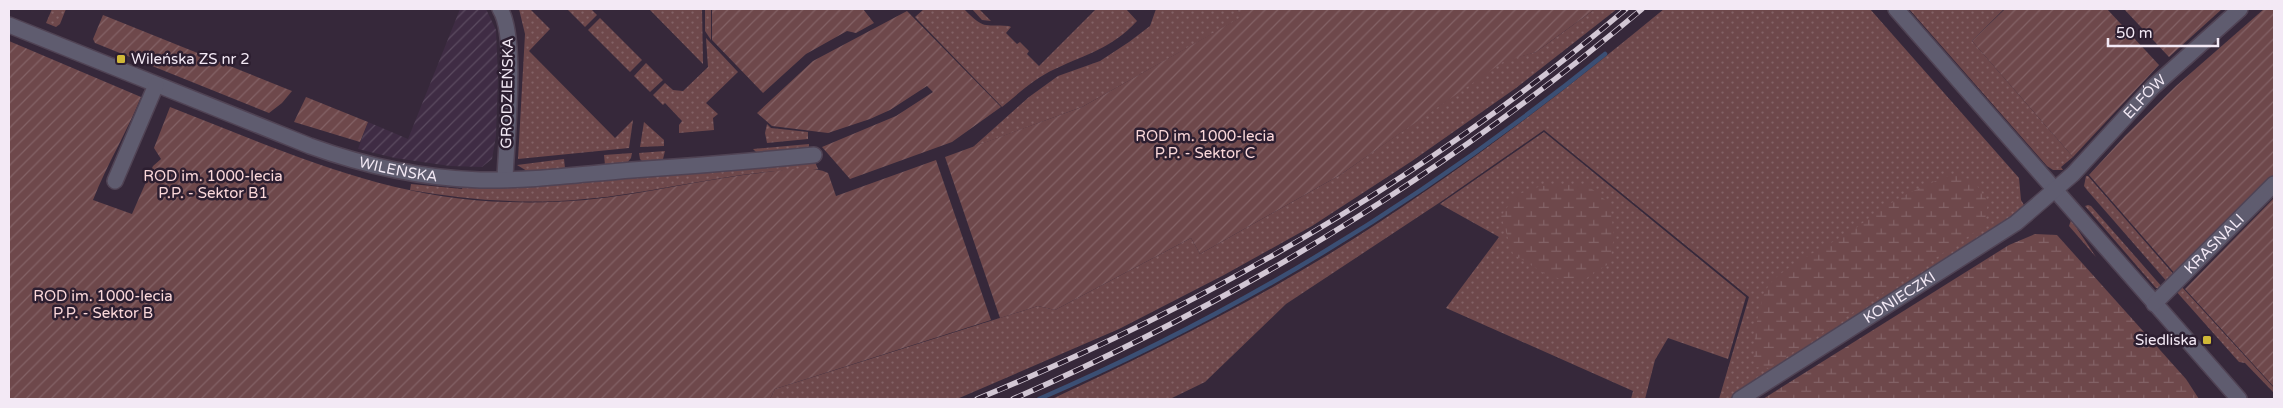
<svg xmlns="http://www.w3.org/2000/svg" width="2283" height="408" font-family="'Varela Round',sans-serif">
	<defs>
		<pattern id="industrial-furrows" width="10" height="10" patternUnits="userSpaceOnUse" patternTransform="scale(1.25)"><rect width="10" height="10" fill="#3f2c44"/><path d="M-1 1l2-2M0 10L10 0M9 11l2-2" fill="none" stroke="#5b4b60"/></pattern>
		<pattern id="grass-dots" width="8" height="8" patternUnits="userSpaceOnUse" patternTransform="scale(1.25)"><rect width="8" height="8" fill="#6e484b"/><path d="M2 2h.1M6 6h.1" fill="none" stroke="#836266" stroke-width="1.8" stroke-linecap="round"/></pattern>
		<pattern id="wetland-marsh" width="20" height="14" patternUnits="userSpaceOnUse" patternTransform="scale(1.25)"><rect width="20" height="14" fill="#6e484b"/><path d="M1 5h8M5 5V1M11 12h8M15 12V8" fill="none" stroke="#836266"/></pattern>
		<pattern id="garden-furrows" width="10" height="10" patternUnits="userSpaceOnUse" patternTransform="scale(1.25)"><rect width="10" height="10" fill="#6e484b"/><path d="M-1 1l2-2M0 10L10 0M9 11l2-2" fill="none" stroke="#836266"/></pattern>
	</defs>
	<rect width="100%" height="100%" fill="#36283a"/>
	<polygon fill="url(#industrial-furrows)" points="460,9 486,9 496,30 498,77 496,136 492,159 482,167 450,166 395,158 358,149 368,122 408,139"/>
	<g fill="url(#grass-dots)">
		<polygon points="52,9 66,9 60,24 56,27 46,23"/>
		<polygon points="519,9 530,9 550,29 529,51 615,138 633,120 629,148 518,159 525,34"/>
		<polygon points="567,9 591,9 597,15 585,27"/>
		<polygon points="649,9 702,9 703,64"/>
		<polygon points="705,9 711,9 711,40 705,31"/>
		<path d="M924 9H964C985 30 982 24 1009 26L1011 27 1006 33 1017 44 1020 42 1029 51 1027 54 1039 66 1096 9H1126L1137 21C1111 49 1088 53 1055 69 1035 78 1019 93 1002 107L915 17Z"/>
		<polygon points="972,9 979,9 991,21 982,20"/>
		<polygon points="1156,9 1236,9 1244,16 1082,107 973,147 1029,97 1058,76 1100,61 1129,42 1150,26"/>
		<polygon points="1595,9 1617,9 1516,88 1412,161 1312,226 1224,275 1119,329 957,399 770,399 775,389 1038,306 1055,310 1191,238 1200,254 1340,175 1503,61 1536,52"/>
		<path d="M1664 9H1870L2019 178 2021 200 2024 205 2005 221 1729 399H1719L1749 297 1544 130 1439 203 1286 304 1205 382 1170 399H1052C1157 350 1261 298 1358 236 1466 167 1566 90 1664 9Z"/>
		<polygon points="1909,9 2004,9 1972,41 2073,157 2061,167 2063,170 2053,170 2047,166"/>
		<polygon points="600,18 642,60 630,72 588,30"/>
		<polygon points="706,38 738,72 706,103 718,114 713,118 714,130 679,133 679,125 682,121 665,103 663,105 653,95 665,83 673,90 683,91 708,67"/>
		<polygon points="646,63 663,80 650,92 634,76"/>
		<polygon points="644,122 664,140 664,146 640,147"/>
		<polygon points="767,124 771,128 808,132 808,139 767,143 765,133"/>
		<polygon points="1544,132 1746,297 1728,359 1668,338 1655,360 1645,399 1631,399 1633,391 1446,308 1499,237 1440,204"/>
		<polygon points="809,144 809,148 757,153 753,149"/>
		<polygon points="665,151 663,159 643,162 640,159 639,153"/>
		<polygon points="632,153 631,158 627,163 605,165 604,155"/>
		<polygon points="564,159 565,168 527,171 517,165"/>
		<path d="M815 162 818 169C739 169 663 192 585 199 527 205 468 200 410 190L411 184 462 189 463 186 628 177Z"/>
		<polygon points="2086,176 2088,176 2176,277 2169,284 2087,190 2084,186"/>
		<polygon points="2088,205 2091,206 2163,288 2156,288 2085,206"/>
		<polygon points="2071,220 2074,224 2096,257 2069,226"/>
		<polygon points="2180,285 2274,388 2274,393 2245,363 2239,362 2175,290"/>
	</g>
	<g fill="url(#wetland-marsh)">
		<path d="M1954 174 1974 181 1988 202 1984 226 1769 368 1754 367C1753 346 1757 302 1769 285 1781 268 1829 245 1848 233 1862 225 1874 213 1888 205 1909 192 1931 182 1954 174Z"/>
		<polygon points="1586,184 1610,204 1614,236 1610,263 1582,281 1550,277 1513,254 1501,216 1516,195 1541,186"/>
		<polygon points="2035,234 2057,235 2186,379 2199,399 1763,399 2009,245"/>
	</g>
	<g fill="url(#garden-furrows)">
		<polygon points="712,9 863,9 874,23 856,33 847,31 806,54 763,93 712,40"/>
		<polygon points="1236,9 1595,9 1536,52 1503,62 1340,175 1200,254 1191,238 1055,310 1038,306 1000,318 945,157 1082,107 1243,16"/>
		<polygon points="2005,9 2107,9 2159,65 2073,157 1972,41"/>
		<polygon points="2124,9 2222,9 2169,57"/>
		<polygon points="2264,9 2274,9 2274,176 2177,276 2089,175 2125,136 2176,86"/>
		<polygon points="907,11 1001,107 952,142 850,179 822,147 896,116 933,92 927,86 890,110 870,119 828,133 772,126 757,113 813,61"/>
		<polygon points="103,15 292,91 282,103 269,113 95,43 93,39"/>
		<path d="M9 41 141 97C127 132 107 164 93 200L132 214 153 166 161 159 154 148 170 107C281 150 388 200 509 202 534 203 560 202 585 200 646 194 707 178 768 172 787 170 811 165 828 173L836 196 936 160 991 320 775 389 770 399H9Z"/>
		<polygon points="306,97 368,122 360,142 294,122"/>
		<polygon points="2274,198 2274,387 2185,289"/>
	</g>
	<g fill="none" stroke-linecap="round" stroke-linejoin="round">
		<path stroke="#3b4f74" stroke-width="4.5" d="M1039 399C1243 311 1433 193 1605 54"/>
		<defs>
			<g id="minor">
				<path d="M500 9C518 37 506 142 505 179"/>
				<polyline points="1896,9 2239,399"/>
				<path id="s1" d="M9 25 310 146C365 166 422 178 480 180 531 181 582 174 632 170 693 166 753 161 814 155"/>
				<polyline points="115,181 156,85"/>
				<path id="s2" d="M2154 304 2274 184"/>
				<path id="s3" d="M1740 399 2016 223 2073 174 2153 87 2240 9"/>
			</g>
		</defs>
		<use href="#minor" stroke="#504354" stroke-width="18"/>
		<use href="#minor" stroke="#5f5c6f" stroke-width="15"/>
		<defs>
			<g id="rail">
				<path d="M977 399C1211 303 1433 173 1626 9"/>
				<path d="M1013 399C1241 300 1452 169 1642 9"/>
			</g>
		</defs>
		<use href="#rail" stroke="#d2c7d4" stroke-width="5.5"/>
		<use href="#rail" stroke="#2c1e30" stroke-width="4" stroke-dasharray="11" stroke-linecap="butt"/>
	</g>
	<g fill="#d0b837" stroke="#2c1e30" stroke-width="2">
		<rect x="116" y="54" width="10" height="10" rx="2.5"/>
		<rect x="2202" y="335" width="10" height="10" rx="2.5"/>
	</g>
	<g text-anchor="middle" stroke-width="5" stroke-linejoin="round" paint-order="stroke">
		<g font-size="15" fill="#f3e9f5" stroke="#2c1e30" text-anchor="start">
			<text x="131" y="64">Wileńska ZS nr 2</text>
			<text x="2197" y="345" text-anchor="end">Siedliska</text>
		</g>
		<g font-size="15" fill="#f3e9f5" stroke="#2c1e30">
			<text transform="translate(507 93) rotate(-89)" y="5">GRODZIEŃSKA</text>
			<text dy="5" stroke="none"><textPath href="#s3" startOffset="508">ELFÓW</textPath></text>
			<text dy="5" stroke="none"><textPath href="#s1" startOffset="416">WILEŃSKA</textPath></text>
			<text dy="5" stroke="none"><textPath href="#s2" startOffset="85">KRASNALI</textPath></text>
			<text dy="5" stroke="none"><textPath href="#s3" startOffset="189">KONIECZKI</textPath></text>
		</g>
		<g font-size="15" fill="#fbd8da" stroke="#2c1e30">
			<text x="1205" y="141">ROD im. 1000-lecia<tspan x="1205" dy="17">P.P. - Sektor C</tspan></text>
			<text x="213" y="181">ROD im. 1000-lecia<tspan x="213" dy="17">P.P. - Sektor B1</tspan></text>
			<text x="103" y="301">ROD im. 1000-lecia<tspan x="103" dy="17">P.P. - Sektor B</tspan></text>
		</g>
	</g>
	<rect width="2283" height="408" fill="none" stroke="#f3e9f5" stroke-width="20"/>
	<path d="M2108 38v8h110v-8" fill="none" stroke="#f3e9f5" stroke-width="2.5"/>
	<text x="2116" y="38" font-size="15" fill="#f3e9f5" stroke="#2c1e30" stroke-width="4" paint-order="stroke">50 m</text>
</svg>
